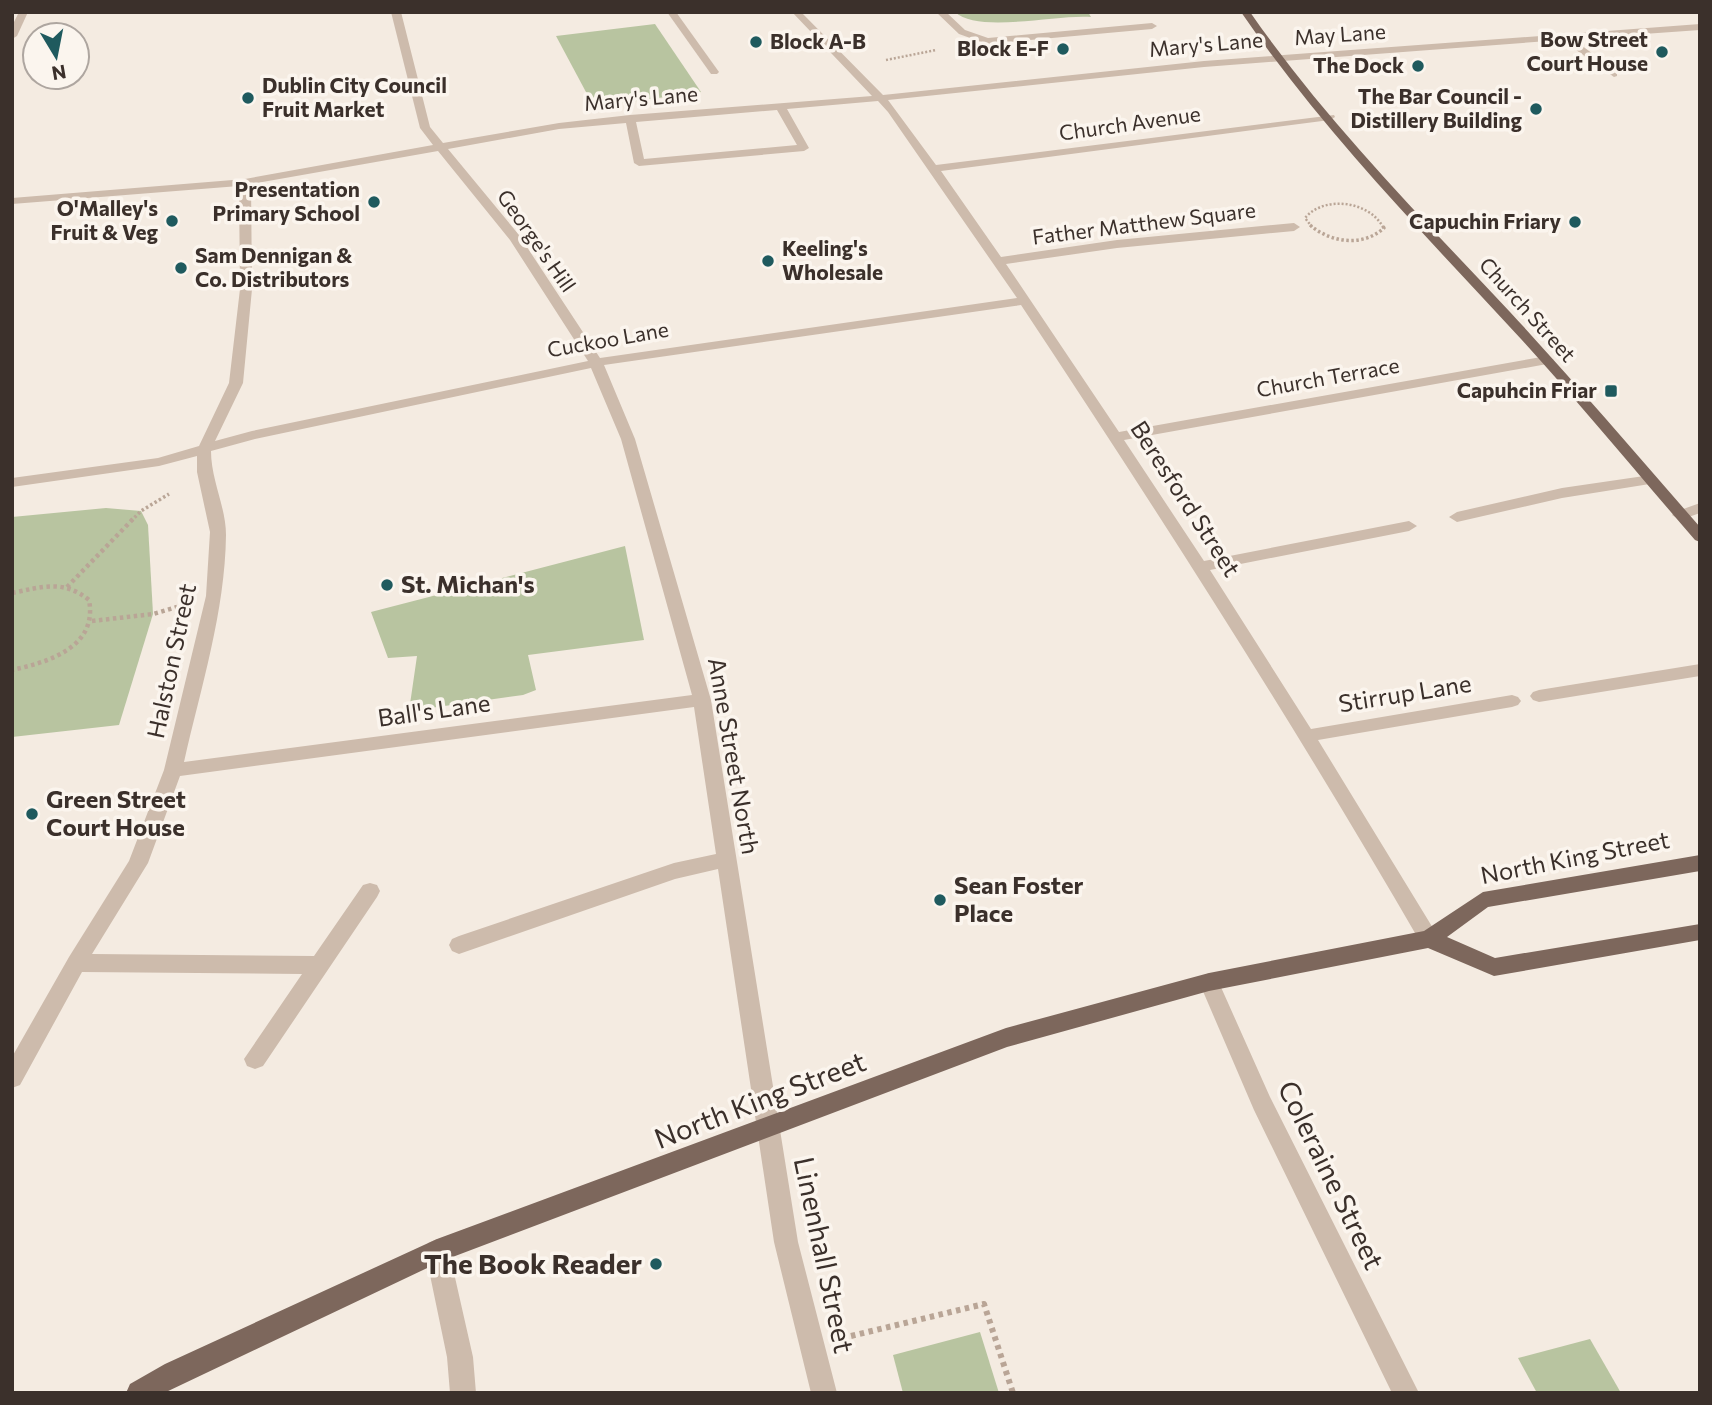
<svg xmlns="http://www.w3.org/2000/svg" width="1712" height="1405" font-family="Commissioner,sans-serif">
	<rect width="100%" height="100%" fill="#f4ebe1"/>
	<g fill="#b8c4a0">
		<path d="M955 12H1088L1091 17C1058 14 978 34 955 12Z"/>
		<polygon points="655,24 701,92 594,107 556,36"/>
		<polygon points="106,508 141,511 148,525 153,614 119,725 12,737 12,517"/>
		<polygon points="625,546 644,640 528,655 536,690 523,695 409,711 417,656 388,658 371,612"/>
		<polygon points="980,1332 999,1393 903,1393 893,1355"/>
		<polygon points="1590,1339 1621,1393 1537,1393 1518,1358"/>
	</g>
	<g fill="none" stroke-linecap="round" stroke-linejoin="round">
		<g stroke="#b9a596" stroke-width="2.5" stroke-dasharray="2 2" stroke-linecap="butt">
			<polyline points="886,60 936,50"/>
			<path d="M1312 227 1305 218C1324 195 1369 201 1383 227"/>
		</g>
		<g stroke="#b9a596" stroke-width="3.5" stroke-dasharray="2.5 2.5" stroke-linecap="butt">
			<path d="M1310 225C1331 243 1363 247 1384 228L1382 225"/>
			<polyline points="131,521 141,511 169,494"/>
		</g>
		<g stroke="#b9a596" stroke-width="4.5" stroke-dasharray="3.5 3.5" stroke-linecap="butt">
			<polyline points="67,587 133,519"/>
			<path d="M12 593C42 587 63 579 89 600 98 647 49 662 12 670"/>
			<polyline points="92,621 153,614 177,607"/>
		</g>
		<polyline stroke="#b9a596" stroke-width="6" stroke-dasharray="4.5 4.5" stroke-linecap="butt" points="851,1336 984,1304 1013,1393"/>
		<g fill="#cdbbac" fill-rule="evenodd">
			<polygon points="19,12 28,12 17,36 12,39 12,26"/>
			<path d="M391 12H401L430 127 443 143 559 123 630 115 872 96 792 12H801L883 95 1204 61 1700 24V30L1573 39 1617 72V76L1614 77 1562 40 1204 67 888 100 936 165 1334 115 1335 117 1330 120 941 171 1001 257 1117 240 1294 223 1300 227 1294 231 1117 248 1006 264 1119 432 1547 356 1554 360 1547 364 1124 440 1204 561 1409 521 1417 526 1409 531 1210 570 1311 729 1512 695 1518 697 1521 701 1518 705 1512 707 1318 740 1436 933 1439 939 1436 945 1429 948 1422 945C1296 727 1160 515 1021 305L604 365 635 439 711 700 798 1242 837 1393H811L774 1242 718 869 675 879 459 954 452 951 449 945 452 939 459 936 674 863 716 854 694 707 180 776 148 863 92 954 314 956 363 885 370 883 377 885 380 891 377 897 263 1066 255 1069 247 1066 244 1059 302 974 82 972 20 1085 12 1088V1057L69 957 129 861 164 770 206 596 210 532 197 472V456L159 466 12 487V478L158 458 199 446 229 383 240 289 239 186 12 204V198L245 179 433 145 420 128ZM878 101 888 112 1017 298 600 358 519 235 448 149 559 129 626 123 634 163 639 166 804 151 809 148 787 109ZM777 110 797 145 644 159 636 122ZM438 151 510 240 588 361 252 431 215 441 243 383 252 289 251 184ZM591 368 621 439 692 695 184 762C201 687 225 612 226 535 226 507 211 480 211 451L255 439Z"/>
			<polygon points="667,12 676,12 719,72 717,74 711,74"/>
			<polygon points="936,12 946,12 965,30 988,38 1152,23 1157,26 1152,29 987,44 959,34"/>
			<polygon points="1651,475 1658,480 1656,483 1562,498 1457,522 1449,517 1457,512 1562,488"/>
			<polygon points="1700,503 1700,513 1680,520 1672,515 1675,512"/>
			<polygon points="1700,664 1700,676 1539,702 1533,700 1530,696 1533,692 1539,690"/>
			<polygon points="1209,973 1216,976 1270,1097 1419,1393 1392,1393 1254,1110 1199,982 1202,976"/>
			<polygon points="437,1239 446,1243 449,1251 473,1357 476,1393 450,1393 447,1357 425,1251 428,1243"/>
		</g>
		<g fill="#7d675c" fill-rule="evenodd">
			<path d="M1241 12H1250C1325 120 1420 216 1510 312 1575 382 1637 455 1700 527V542L1695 540C1637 473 1581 405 1521 339 1424 234 1322 130 1241 12Z"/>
			<polygon points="1700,855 1700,871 1488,907 1447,937 1495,958 1700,924 1700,940 1494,976 1428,948 1209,991 1007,1047 442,1261 164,1393 126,1393 130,1384 165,1364 437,1239 1006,1028 1209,973 1424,931 1483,892"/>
		</g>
	</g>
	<g fill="#1f5a5e" stroke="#fbf5ee" stroke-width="2.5">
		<circle cx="756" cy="42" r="7"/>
		<circle cx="1063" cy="49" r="7"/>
		<circle cx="1662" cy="52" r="7"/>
		<circle cx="1418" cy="66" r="7"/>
		<circle cx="248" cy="98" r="7"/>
		<circle cx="1536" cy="109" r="7"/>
		<circle cx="374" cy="202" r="7"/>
		<circle cx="172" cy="221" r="7"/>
		<circle cx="1575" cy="222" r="7"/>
		<circle cx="768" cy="261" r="7"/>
		<circle cx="181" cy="268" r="7"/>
		<rect x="1604" y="384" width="14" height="14" rx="3.5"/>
		<circle cx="387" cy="585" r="7"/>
		<circle cx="32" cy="814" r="7"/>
		<circle cx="940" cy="900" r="7"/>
		<circle cx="656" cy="1264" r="7"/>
	</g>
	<g text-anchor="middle" stroke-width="7" stroke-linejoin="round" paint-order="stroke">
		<g font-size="21" fill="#3b302b" stroke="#fbf5ee">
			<text transform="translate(1340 35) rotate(-4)" y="7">May Lane</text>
			<text transform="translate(1206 45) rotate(-5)" y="7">Mary's Lane</text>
			<text transform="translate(641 99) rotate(-5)" y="7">Mary's Lane</text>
			<text transform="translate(1130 124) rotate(-8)" y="7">Church Avenue</text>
			<text transform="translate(1144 224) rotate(-7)" y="7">Father Matthew Square</text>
			<text transform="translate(536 241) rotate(55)" y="7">George's Hill</text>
			<text transform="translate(1527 310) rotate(48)" y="7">Church Street</text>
			<text transform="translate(608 340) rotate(-10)" y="7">Cuckoo Lane</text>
			<text transform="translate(1328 378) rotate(-10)" y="7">Church Terrace</text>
		</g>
		<g font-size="21" font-weight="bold" fill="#3b302b" stroke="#fbf5ee" text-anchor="end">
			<text x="1648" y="47">Bow Street<tspan x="1648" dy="24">Court House</tspan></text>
			<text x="770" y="49" text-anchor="start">Block A-B</text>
			<text x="1049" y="56">Block E-F</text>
			<text x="1404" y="73">The Dock</text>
			<text x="262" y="93" text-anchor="start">Dublin City Council<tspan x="262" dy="24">Fruit Market</tspan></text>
			<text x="1522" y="104">The Bar Council -<tspan x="1522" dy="24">Distillery Building</tspan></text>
			<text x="360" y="197">Presentation<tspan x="360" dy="24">Primary School</tspan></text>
			<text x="158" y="216">O'Malley's<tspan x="158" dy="24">Fruit &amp; Veg</tspan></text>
			<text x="1561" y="229">Capuchin Friary</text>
			<text x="782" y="256" text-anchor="start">Keeling's<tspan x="782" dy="24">Wholesale</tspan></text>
			<text x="195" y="263" text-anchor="start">Sam Dennigan &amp;<tspan x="195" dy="24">Co. Distributors</tspan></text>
			<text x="1597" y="398">Capuhcin Friar</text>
		</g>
		<g font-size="24" fill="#3b302b" stroke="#fbf5ee">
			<text transform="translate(1185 499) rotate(57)" y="8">Beresford Street</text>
			<text transform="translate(172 661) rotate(-78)" y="8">Halston Street</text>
			<text transform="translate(1405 694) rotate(-9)" y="8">Stirrup Lane</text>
			<text transform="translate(434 711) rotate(-8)" y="8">Ball's Lane</text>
			<text transform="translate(733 756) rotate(80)" y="8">Anne Street North</text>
			<text transform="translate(1575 858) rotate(-11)" y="8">North King Street</text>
		</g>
		<g font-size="24" font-weight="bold" fill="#3b302b" stroke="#fbf5ee" text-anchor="start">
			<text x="401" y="593">St. Michan's</text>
			<text x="46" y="808">Green Street<tspan x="46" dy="28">Court House</tspan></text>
			<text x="954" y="894">Sean Foster<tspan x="954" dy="28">Place</tspan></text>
		</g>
		<g font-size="28" fill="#3b302b" stroke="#fbf5ee">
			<text transform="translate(760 1100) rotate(-21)" y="10">North King Street</text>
			<text transform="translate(1331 1175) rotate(64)" y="10">Coleraine Street</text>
			<text transform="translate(824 1255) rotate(78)" y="10">Linenhall Street</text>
		</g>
		<g font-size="28" font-weight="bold" fill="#3b302b" stroke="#fbf5ee" text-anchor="end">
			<text x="642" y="1274">The Book Reader</text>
		</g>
	</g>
	<rect width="1712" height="1405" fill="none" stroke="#3b302b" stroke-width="28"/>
	<g transform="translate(56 56) rotate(170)"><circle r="33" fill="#fbf5ee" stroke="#aea6a0" stroke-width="2"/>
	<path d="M0-5L12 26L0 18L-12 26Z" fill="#1f5a5e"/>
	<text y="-10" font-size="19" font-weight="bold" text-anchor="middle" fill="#3b302b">N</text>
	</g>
</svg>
